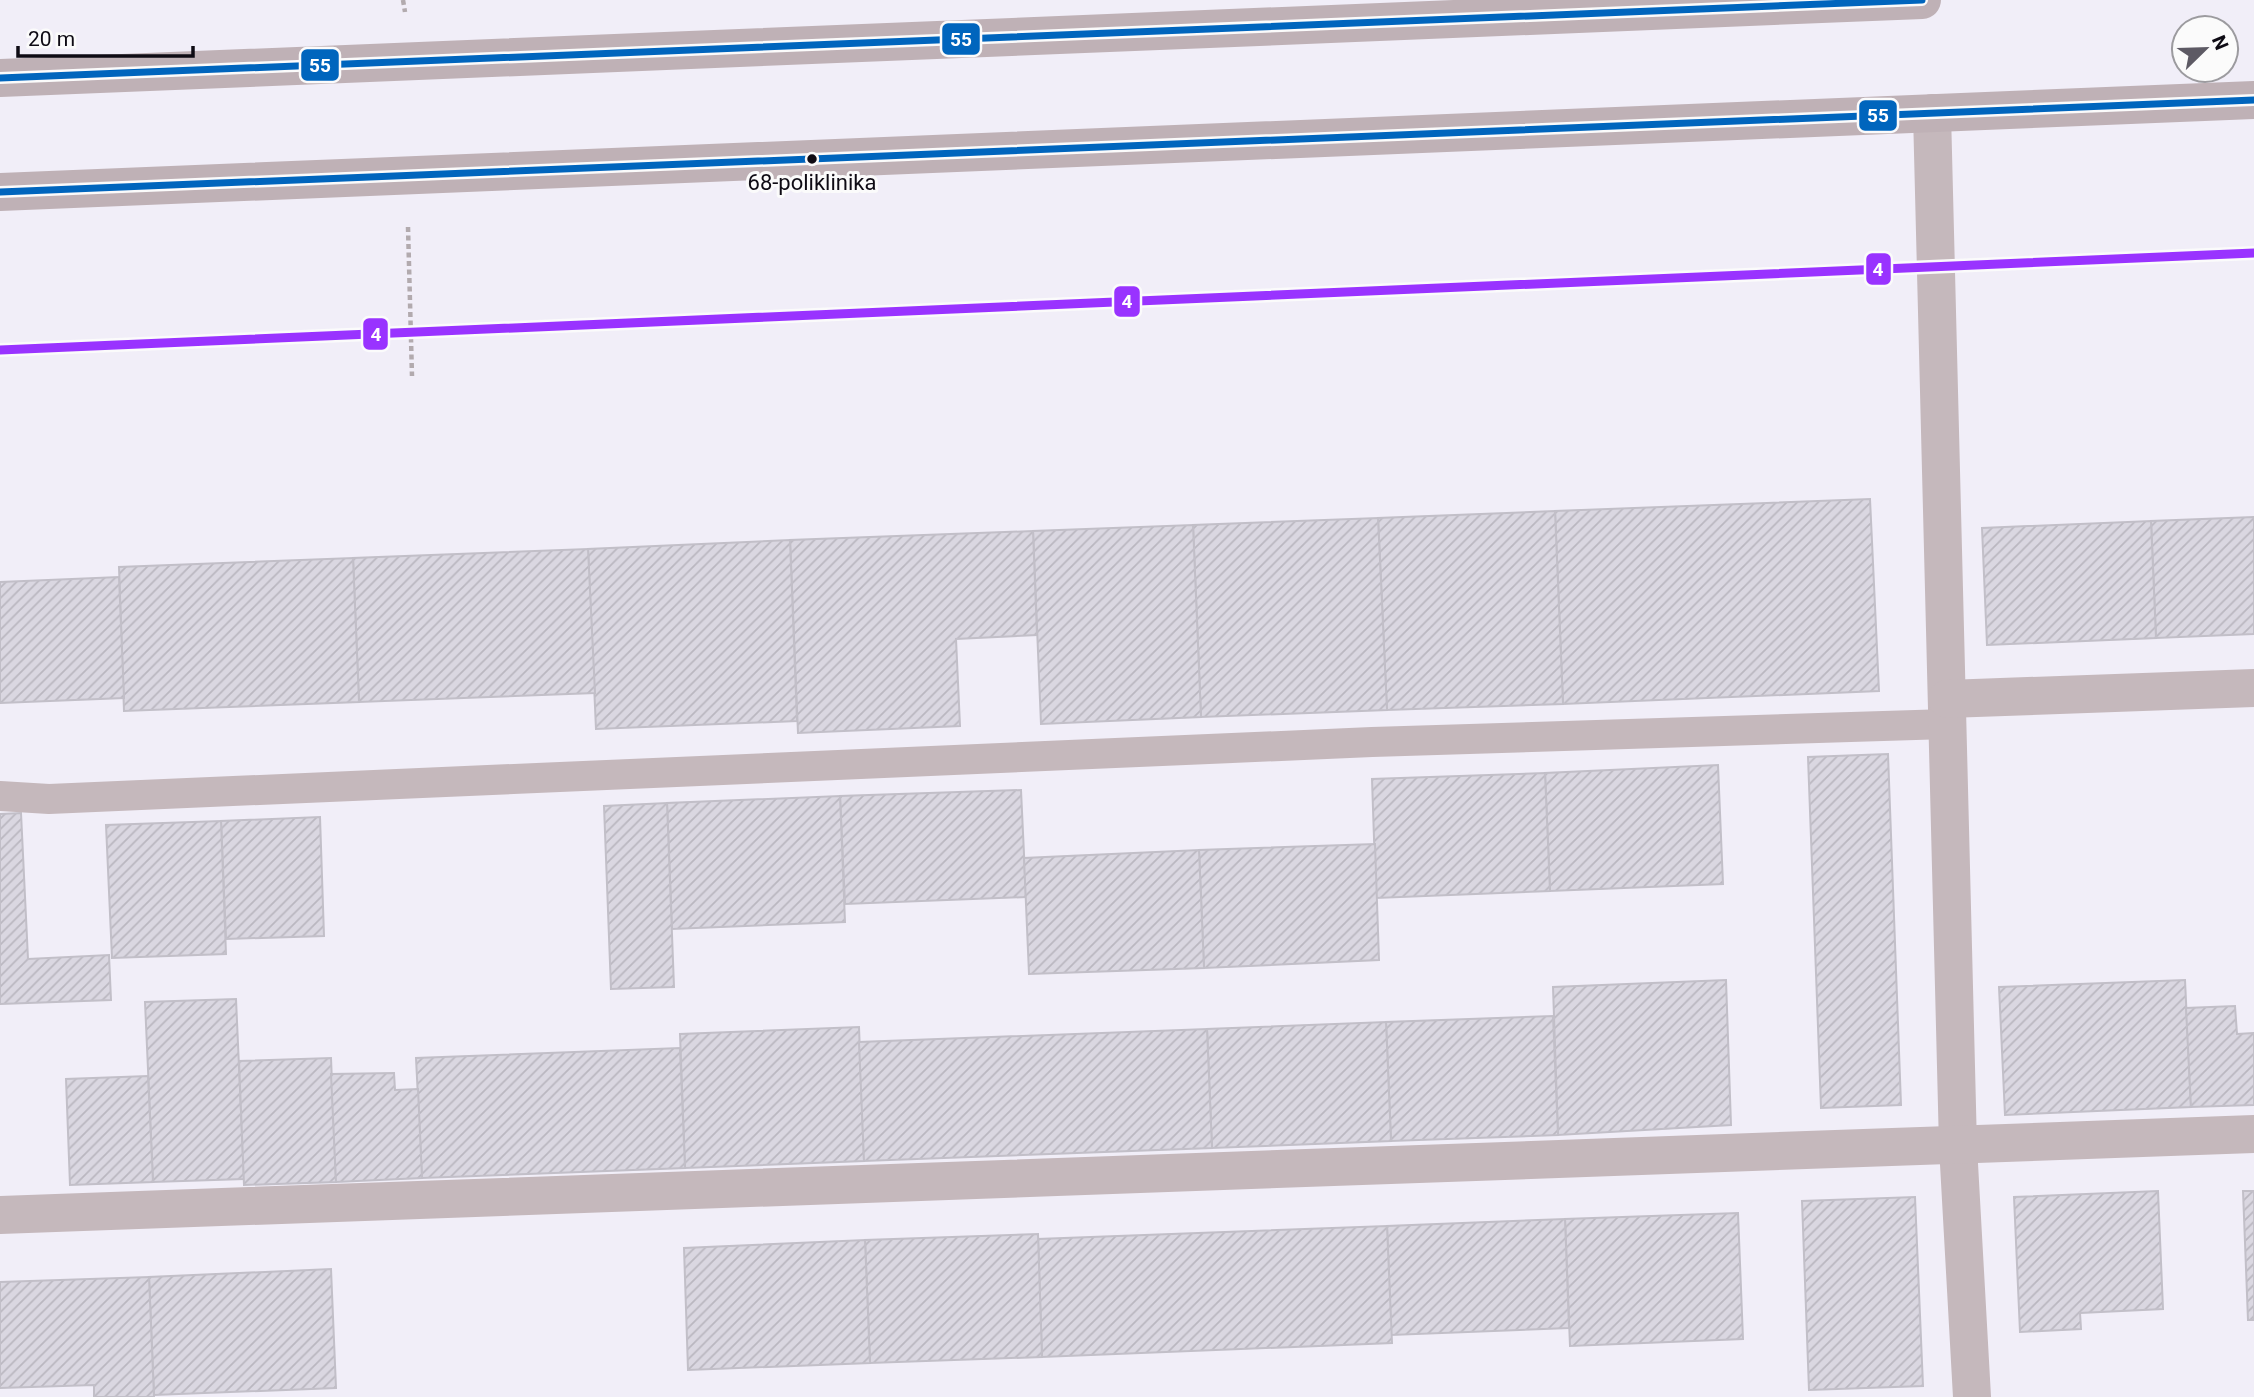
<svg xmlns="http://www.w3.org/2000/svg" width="2254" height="1397" font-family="Roboto,sans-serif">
	<defs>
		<pattern id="building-hatch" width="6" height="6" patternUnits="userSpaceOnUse" patternTransform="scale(1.75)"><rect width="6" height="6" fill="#dad7e1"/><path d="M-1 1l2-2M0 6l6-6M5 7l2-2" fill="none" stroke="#bab7c0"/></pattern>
	</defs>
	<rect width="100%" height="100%" fill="#f1eef8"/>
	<g fill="url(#building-hatch)" stroke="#c2bfc8" stroke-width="2">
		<polygon points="1870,499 1879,691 1563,704 1555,511"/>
		<polygon points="1555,511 1563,704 1387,710 1378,518"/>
		<polygon points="2254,517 2254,634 2156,638 2151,521"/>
		<polygon points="1378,518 1387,710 1201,717 1193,525"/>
		<polygon points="2151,521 2156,638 1987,645 1982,528"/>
		<polygon points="1193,525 1201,717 1041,724 1033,531"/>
		<polygon points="1033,531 1037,635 956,639 960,726 798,733 790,540"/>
		<polygon points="790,540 797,721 596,729 588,549"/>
		<polygon points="588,549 595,693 359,702 353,558"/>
		<polygon points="353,558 359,702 124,711 119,567"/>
		<polygon points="119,577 124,698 0,703 0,582"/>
		<polygon points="1888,754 1901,1105 1821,1108 1808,757"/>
		<polygon points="1718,765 1723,884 1550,891 1545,773"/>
		<polygon points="1545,773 1550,891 1376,898 1372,779"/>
		<polygon points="1021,790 1026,897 845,904 840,796"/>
		<polygon points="840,796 845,922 672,929 667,803"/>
		<polygon points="667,803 674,987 611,989 604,806"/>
		<polygon points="21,813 28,959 109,955 111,1000 0,1004 0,814"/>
		<polygon points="320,817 324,936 226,939 221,821"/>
		<polygon points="221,821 226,954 112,958 106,825"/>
		<polygon points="1375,844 1379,960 1204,968 1199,850"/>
		<polygon points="1199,850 1204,968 1029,974 1024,858"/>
		<polygon points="1726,980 1731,1125 1558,1135 1553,987"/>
		<polygon points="2185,980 2191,1107 2005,1115 1999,987"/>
		<polygon points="236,999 244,1179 153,1182 145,1002"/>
		<polygon points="2235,1006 2237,1034 2254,1033 2254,1105 2191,1107 2186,1008"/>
		<polygon points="1553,1016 1558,1135 1391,1141 1386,1022"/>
		<polygon points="1386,1022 1391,1141 1212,1148 1207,1029"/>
		<polygon points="859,1027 864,1161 685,1168 680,1034"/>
		<polygon points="1207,1029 1212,1148 864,1161 859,1042"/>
		<polygon points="680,1048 685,1168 422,1178 416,1058"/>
		<polygon points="331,1058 336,1182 244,1185 239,1061"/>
		<polygon points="394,1073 395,1090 418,1089 422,1178 336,1182 331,1074"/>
		<polygon points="148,1076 153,1182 70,1185 66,1079"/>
		<polygon points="2158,1191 2163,1309 2080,1313 2081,1329 2020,1332 2014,1197"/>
		<polygon points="2243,1191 2254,1191 2254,1320 2248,1320"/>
		<polygon points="1915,1197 1923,1386 1809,1390 1802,1201"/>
		<polygon points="1738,1213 1743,1339 1570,1346 1565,1219"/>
		<polygon points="1565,1219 1569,1328 1391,1335 1387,1226"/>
		<polygon points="1387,1226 1392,1343 1042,1357 1038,1239"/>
		<polygon points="1038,1234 1042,1357 870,1363 865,1240"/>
		<polygon points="865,1240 870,1363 688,1370 684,1248"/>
		<polygon points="331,1269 336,1388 154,1395 149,1277"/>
		<polygon points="149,1277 154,1397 94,1397 94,1385 0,1388 0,1282"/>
	</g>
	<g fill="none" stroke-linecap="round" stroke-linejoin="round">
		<g stroke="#b2aaae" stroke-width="4.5" stroke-dasharray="5 3.5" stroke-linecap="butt">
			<polyline points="403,0 405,12"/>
			<polyline points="408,227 412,376"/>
		</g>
		<polyline stroke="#c5b8bc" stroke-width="30" points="0,796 49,799 1372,742 1948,724"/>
		<g stroke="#c5b8bc" stroke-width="38">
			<polyline points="1932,113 1958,1146 1972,1397"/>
			<polyline points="1947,699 2254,688"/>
			<polyline points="0,1215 2254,1134"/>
		</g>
		<g stroke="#bfb1b6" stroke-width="38">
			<polyline points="0,78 1922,0"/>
			<polyline points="0,192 2254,100"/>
		</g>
		<defs>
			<g id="bus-1">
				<polyline points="0,78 1922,0"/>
				<polyline points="0,192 2254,100"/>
			</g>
		</defs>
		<use href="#bus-1" stroke="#fbfbfb" stroke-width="12"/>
		<use href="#bus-1" stroke="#0065bd" stroke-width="7"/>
		<defs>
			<polyline id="metro-1" points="0,350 2254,253"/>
		</defs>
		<use href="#metro-1" stroke="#fbfbfb" stroke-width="14"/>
		<use href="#metro-1" stroke="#93f" stroke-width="9"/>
	</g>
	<circle fill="#0e0b14" stroke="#fbfbfb" stroke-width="2.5" cx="812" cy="159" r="6"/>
	<g text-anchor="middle" stroke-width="6" stroke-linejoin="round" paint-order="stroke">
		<g font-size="22" fill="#0e0b14" stroke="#fbfbfb">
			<text x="812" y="190">68-poliklinika</text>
		</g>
	</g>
	<g stroke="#fbfbfb" stroke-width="2.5">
		<rect x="941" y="22" width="40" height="34" rx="7" fill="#0065bd"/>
		<rect x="300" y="48" width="40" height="34" rx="7" fill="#0065bd"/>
		<rect x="1858" y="99" width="40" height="33" rx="7" fill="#0065bd"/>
		<rect x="1865" y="252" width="27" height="34" rx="7" fill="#93f"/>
		<rect x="1113" y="285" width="28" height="33" rx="7" fill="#93f"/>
		<rect x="362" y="317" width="27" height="34" rx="7" fill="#93f"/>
	</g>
	<g font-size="19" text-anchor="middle" font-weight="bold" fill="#fff">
		<text x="961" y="46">55</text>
		<text x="320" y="72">55</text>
		<text x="1878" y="122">55</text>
		<text x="1878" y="276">4</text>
		<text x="1127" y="308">4</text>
		<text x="376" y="341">4</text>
	</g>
	<g transform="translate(2205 49) rotate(67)"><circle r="33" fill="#fbfbfb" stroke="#9c9b9f" stroke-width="2"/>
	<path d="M0-5L12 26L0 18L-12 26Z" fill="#5d5a64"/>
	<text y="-10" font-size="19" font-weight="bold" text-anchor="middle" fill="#0e0b14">N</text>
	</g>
	<path d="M18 46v10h175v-10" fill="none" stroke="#0e0b14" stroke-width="3.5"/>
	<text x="28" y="46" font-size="21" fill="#0e0b14" stroke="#fbfbfb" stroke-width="5" paint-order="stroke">20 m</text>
</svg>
